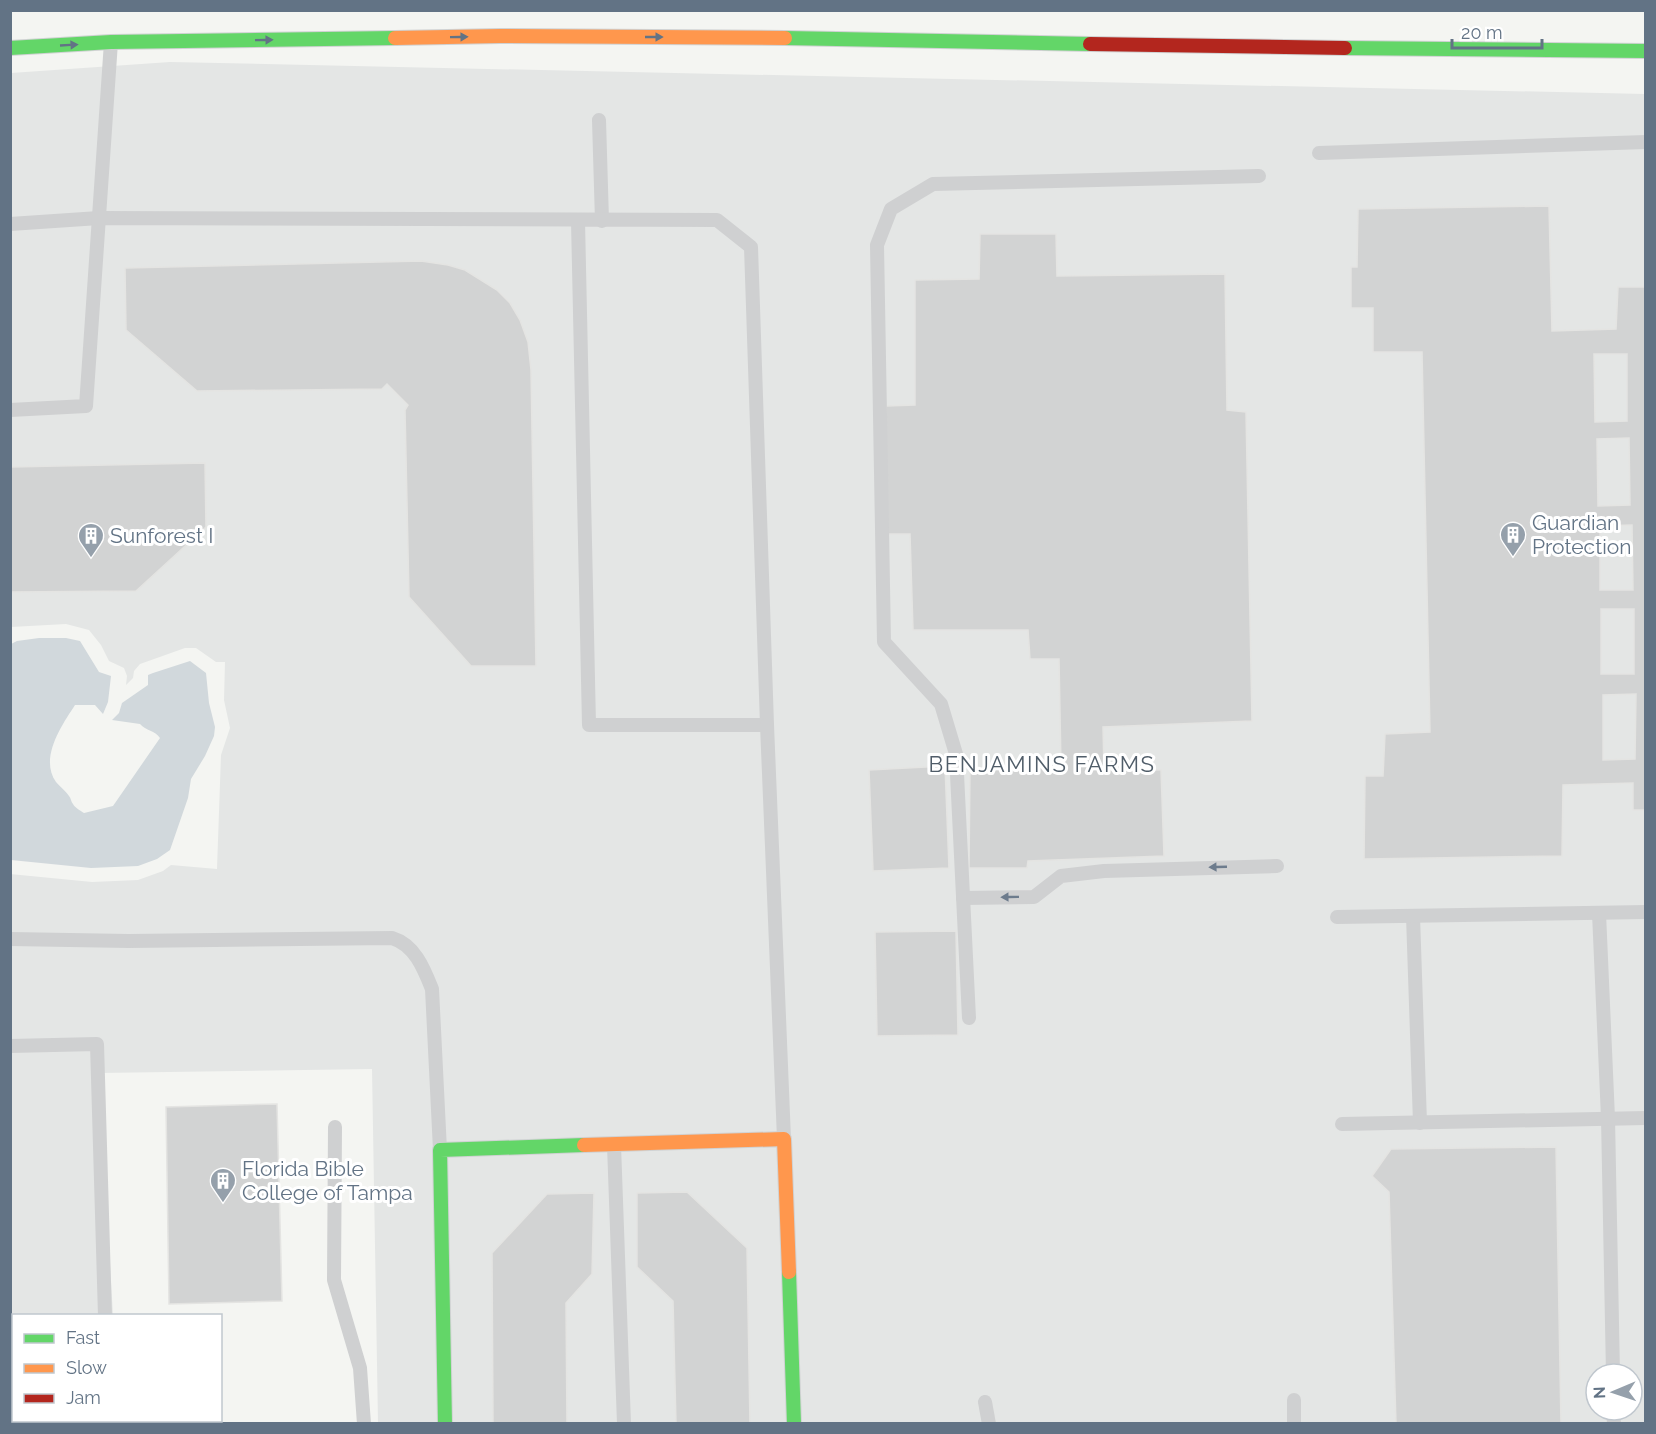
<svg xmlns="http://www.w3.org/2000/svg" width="1656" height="1434" font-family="Raleway,sans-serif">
	<rect width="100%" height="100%" fill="#f4f5f2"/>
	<path fill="#e4e6e5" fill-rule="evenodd" d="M170 62 1645 94V1423H378L372 1069 99 1073 113 1315 14 1316V1420H119V1423H11L10 874 92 882 138 880 163 871 171 865 217 869 221 755 230 728 224 700 225 662H216L196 648H185L140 664 134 671 133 678 126 685 127 676 124 668 109 661 101 645 89 630 66 624 11 627V73ZM1596 1374H1632V1410H1596Z"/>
	<path fill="#d1d8dc" d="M39 638H66L80 641 99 672 111 676 108 702 103 714 95 705H75C62 725 39 758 56 782 60 787 66 791 69 796 71 798 71 802 73 804 75 808 81 811 84 813L113 806 160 738C155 730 146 731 140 724L112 720 119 713 122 703 148 685V675L153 673 190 661 206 673 209 703 215 727 214 736 205 756 191 779 188 798 170 850 157 859 138 866 91 868 11 860V644L17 641Z"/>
	<g fill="#d2d3d3" stroke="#e4e4e2" stroke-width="1.5" fill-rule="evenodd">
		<path d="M1549 206 1552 331 1616 329 1618 287H1646V810H1633V783L1563 785 1562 856 1364 859 1365 776H1383L1385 734 1430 732 1422 352H1373V308H1351V267H1357L1358 209ZM1594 354H1627V421L1595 422ZM1629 438 1630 505 1598 506 1597 439ZM1632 525 1633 590H1600V526ZM1601 609H1634V674H1601ZM1636 694 1635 759 1603 760V695Z"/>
		<polygon points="980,234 1056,234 1057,276 1225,274 1227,410 1246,412 1252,721 1103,727 1104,770 1161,770 1164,856 1028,861 1027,868 969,868 970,768 1061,766 1059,659 1030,659 1028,630 913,630 910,534 886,534 886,406 915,405 915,280 979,279"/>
		<polygon points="421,261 448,265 465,270 497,290 510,303 520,320 528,342 531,370 536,666 471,666 409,597 405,410 408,405 387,384 382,389 197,391 126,330 125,268"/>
		<polygon points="205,463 206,527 136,591 10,592 10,467"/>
		<polygon points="945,766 949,868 873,871 869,770"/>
		<polygon points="956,931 958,1035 877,1036 875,932"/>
		<polygon points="277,1104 282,1301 169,1304 166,1107"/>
		<polygon points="1556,1147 1561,1424 1396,1424 1389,1192 1372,1176 1391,1149"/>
		<polygon points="687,1192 747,1248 750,1424 676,1424 673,1301 637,1267 637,1193"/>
		<polygon points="594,1193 592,1274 566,1303 567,1424 493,1424 492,1253 547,1194"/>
	</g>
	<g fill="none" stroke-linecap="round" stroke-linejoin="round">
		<defs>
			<g id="fast">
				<polyline points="785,38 1090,44"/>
				<polyline points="10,48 111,42 395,38"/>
				<polyline points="1345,48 1646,51"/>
				<polyline points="789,1272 794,1424"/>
				<polyline points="445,1424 440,1150 584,1145"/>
			</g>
			<g id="slow">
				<polyline points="395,38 500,36 785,38"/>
				<polyline points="584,1145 784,1139 789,1272"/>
			</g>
			<polyline id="jam" points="1090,44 1345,48"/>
		</defs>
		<use href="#fast" stroke="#d0d2d3" stroke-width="16"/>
		<use href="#slow" stroke="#d0d2d3" stroke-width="16"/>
		<use href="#jam" stroke="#d0d2d3" stroke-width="16"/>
		<g stroke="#cfd0d1" stroke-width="14">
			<polyline points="599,120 602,221"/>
			<polyline points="1319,153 1646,142"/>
			<polyline points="10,224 99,218 717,220 751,247 767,725 589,725 578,221"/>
			<polyline points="10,410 86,406 111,42"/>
			<polyline points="767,725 784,1139"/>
			<polyline points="963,898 1034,897 1061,876 1104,871 1277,866"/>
			<polyline points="1599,913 1608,1118 1613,1374"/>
			<polyline points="1413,916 1420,1123"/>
			<polyline points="1337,917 1646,912"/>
			<path d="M10 939 129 941 392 938C415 945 424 969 432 989L440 1150"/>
			<polyline points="969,1018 956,754 941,704 884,642 877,245 891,209 933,184 1259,176"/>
			<polyline points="10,1046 97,1044 105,1316"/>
			<polyline points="1342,1124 1646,1118"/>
			<polyline points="335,1127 334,1280 360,1368 364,1424"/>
			<polyline points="614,1145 624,1424"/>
			<polyline points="985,1402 989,1424"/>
			<polyline points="10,1408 14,1408"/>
			<polyline points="1613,1410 1614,1424"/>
			<polyline points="1294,1424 1294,1400"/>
		</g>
		<use href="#fast" stroke="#63d668" stroke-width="14"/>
		<use href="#slow" stroke="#ff974d" stroke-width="14"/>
		<use href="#jam" stroke="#b3261e" stroke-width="14"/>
	</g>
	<defs><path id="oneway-solid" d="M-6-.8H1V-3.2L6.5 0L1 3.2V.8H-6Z" transform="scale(1.5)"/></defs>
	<g fill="#627385">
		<use href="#oneway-solid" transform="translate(459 37) rotate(-1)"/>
		<use href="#oneway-solid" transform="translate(654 37)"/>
		<use href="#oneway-solid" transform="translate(264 40) rotate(-1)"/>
		<use href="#oneway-solid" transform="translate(69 45) rotate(-3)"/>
	</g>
	<g fill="#6d7c8d">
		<use href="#oneway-solid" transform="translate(1218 867) rotate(178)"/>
		<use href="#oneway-solid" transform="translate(1010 897) rotate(179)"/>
	</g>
	<defs>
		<symbol id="building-pin" viewBox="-11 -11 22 30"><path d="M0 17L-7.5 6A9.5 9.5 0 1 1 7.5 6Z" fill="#95a0ab" stroke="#fff"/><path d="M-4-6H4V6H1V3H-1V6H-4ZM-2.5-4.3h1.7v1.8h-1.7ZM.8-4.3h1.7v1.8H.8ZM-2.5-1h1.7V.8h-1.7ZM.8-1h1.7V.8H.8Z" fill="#fff"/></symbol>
	</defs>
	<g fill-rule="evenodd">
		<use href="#building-pin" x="1498" y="520" width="30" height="40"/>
		<use href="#building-pin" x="76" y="521" width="30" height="40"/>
		<use href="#building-pin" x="208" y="1166" width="30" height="40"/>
	</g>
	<g text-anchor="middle" stroke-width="6" stroke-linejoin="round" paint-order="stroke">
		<g font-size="21" fill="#627385" stroke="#fff" text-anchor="start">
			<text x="1532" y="530">Guardian<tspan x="1532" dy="24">Protection</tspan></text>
			<text x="110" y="543">Sunforest I</text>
			<text x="242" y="1176">Florida Bible<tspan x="242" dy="24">College of Tampa</tspan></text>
		</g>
		<g font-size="22" letter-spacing="1.5" fill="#505d69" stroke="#fff">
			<text x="1042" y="772">BENJAMINS FARMS</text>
		</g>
	</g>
	<rect width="1656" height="1434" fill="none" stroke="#627385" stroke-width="24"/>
	<rect x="12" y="1314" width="210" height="108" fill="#ffffff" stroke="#c0c7ce" stroke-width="1.5"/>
	<rect x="24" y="1334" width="30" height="9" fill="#63d668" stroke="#c0c7ce" stroke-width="1.5"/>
	<text x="66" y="1344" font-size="18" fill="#627385">Fast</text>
	<rect x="24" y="1364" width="30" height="9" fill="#ff974d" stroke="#c0c7ce" stroke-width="1.5"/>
	<text x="66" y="1374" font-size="18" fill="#627385">Slow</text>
	<rect x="24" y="1394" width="30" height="9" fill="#b3261e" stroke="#c0c7ce" stroke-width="1.5"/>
	<text x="66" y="1404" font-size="18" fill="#627385">Jam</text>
	<g transform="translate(1614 1392) rotate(268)"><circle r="28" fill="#ffffff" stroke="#c0c7ce" stroke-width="1.5"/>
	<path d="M0-4.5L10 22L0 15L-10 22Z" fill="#95a0ab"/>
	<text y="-9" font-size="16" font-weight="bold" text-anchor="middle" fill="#627385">N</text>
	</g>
	<path d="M1452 39v9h90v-9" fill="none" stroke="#627385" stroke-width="3"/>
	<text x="1461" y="39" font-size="18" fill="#627385" stroke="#ffffff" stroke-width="4.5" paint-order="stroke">20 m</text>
</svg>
